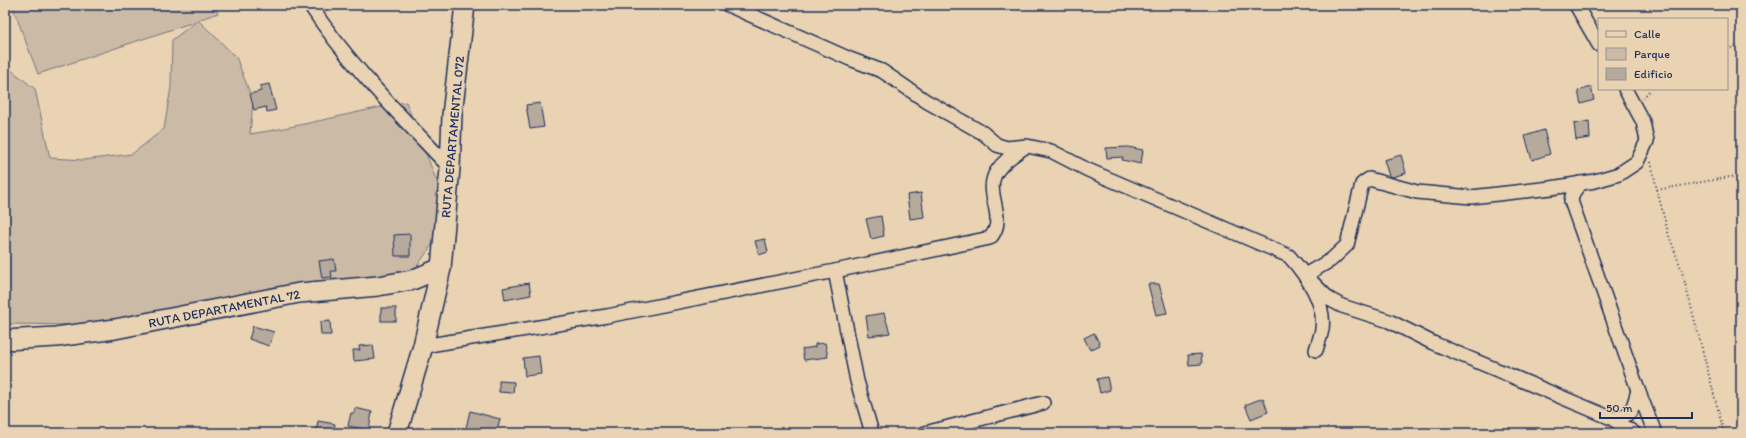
<svg xmlns="http://www.w3.org/2000/svg" width="1746" height="438" font-family="Itim,sans-serif">
	<rect width="100%" height="100%" fill="#e9d3b2"/>
	<filter id="ink" filterUnits="userSpaceOnUse"><feTurbulence type="fractalNoise" baseFrequency=".025" numOctaves="2"/><feDisplacementMap in="SourceGraphic" scale="8" xChannelSelector="R" yChannelSelector="G"/><feConvolveMatrix kernelMatrix="1 2 1 2 8 2 1 2 1" color-interpolation-filters="sRGB"/></filter>
	<g filter="url(#ink)">
		<path fill="#cbbba6" stroke="#737582" d="M12 5H214L218 13 198 20 236 57 253 101 250 134C303 126 354 112 406 102L442 195 434 242 413 272 86 325 5 324V69H10L35 89 50 158 84 160 132 154 164 129 171 87 172 40 197 21 38 74Z"/>
		<g fill="#b6aa9d" stroke="#1b2f5e">
			<polygon points="269,84 276,110 267,112 266,107 254,110 250,94 261,91 260,86"/>
			<polygon points="1591,87 1594,100 1581,104 1578,91"/>
			<polygon points="540,103 544,127 530,129 526,105"/>
			<polygon points="1589,121 1590,138 1576,140 1574,124"/>
			<polygon points="1544,130 1550,154 1532,160 1525,136"/>
			<polygon points="1128,147 1143,150 1141,164 1122,160 1123,157 1107,158 1106,148"/>
			<polygon points="1401,155 1406,173 1393,177 1389,176 1384,160"/>
			<polygon points="921,193 924,217 910,219 907,195"/>
			<polygon points="881,216 884,236 871,239 866,219"/>
			<polygon points="410,234 410,256 395,256 394,235"/>
			<polygon points="765,239 768,252 759,255 755,241"/>
			<polygon points="334,259 336,271 331,271 332,277 322,278 319,261"/>
			<polygon points="529,283 531,295 505,300 503,288"/>
			<polygon points="1148,284 1159,284 1167,313 1156,315"/>
			<rect x="381" y="308" width="15" height="13"/>
			<polygon points="884,313 890,333 869,336 866,316"/>
			<polygon points="330,321 331,335 321,335 320,322"/>
			<polygon points="253,326 274,332 269,346 249,339"/>
			<polygon points="1094,333 1100,345 1090,350 1084,338"/>
			<polygon points="825,343 828,357 804,360 802,349 815,347 815,344"/>
			<polygon points="373,345 375,359 354,361 353,350 360,350 359,346"/>
			<polygon points="1201,354 1202,364 1189,365 1188,355"/>
			<polygon points="539,356 541,374 525,376 523,358"/>
			<polygon points="1107,377 1110,390 1100,393 1097,379"/>
			<polygon points="499,381 514,382 513,393 499,392"/>
			<polygon points="1263,398 1268,412 1251,419 1245,405"/>
			<polygon points="355,408 372,412 369,430 348,426 351,413 354,413"/>
			<polygon points="470,411 500,419 496,433 465,432"/>
			<polygon points="318,421 335,424 333,433 316,433"/>
		</g>
		<g fill="none" stroke-linecap="round" stroke-linejoin="round">
			<defs>
				<g id="street">
					<path d="M310 5C349 65 401 116 450 168"/>
					<path d="M728 5 850 59 882 71 926 101 983 133 997 145 1007 148 1027 146 1051 151 1088 170 1289 256C1306 275 1326 302 1322 329 1321 336 1318 343 1316 350"/>
					<polyline points="1576,5 1599,45"/>
					<polyline points="1625,89 1643,122 1647,141 1637,162 1619,174 1595,181 1551,188 1471,197 1417,192 1369,179 1362,184 1347,245 1331,260 1305,275 1329,299 1342,306 1389,321 1433,343 1611,418 1634,433"/>
					<polyline points="1580,183 1573,193 1571,201 1638,390"/>
					<polyline points="835,271 857,381 872,433"/>
					<path d="M423 346 607 316 835 271 990 238C1009 217 982 193 997 171 1004 160 1015 154 1025 147"/>
					<path d="M1611 418C1632 419 1633 408 1638 390L1655 433"/>
					<polyline points="925,433 1043,403"/>
				</g>
				<g id="secondary">
					<polyline points="5,340 56,337 115,329 299,293 378,286 412,280 441,268"/>
					<polyline points="397,433 423,346 441,268 450,168 452,115 465,5"/>
				</g>
			</defs>
			<use href="#street" stroke="#1b2f5e" stroke-width="16"/>
			<use href="#secondary" stroke="#1b2f5e" stroke-width="22"/>
			<g stroke="#1b2f5e" stroke-width="2" stroke-dasharray="1 3" stroke-linecap="butt">
				<polyline points="1727,49 1741,45"/>
				<polyline points="1643,98 1651,89"/>
				<polyline points="1651,162 1657,190 1669,236 1681,268 1724,433"/>
				<polyline points="1657,190 1741,175"/>
			</g>
			<use href="#street" stroke="#e9d3b2" stroke-width="13"/>
			<use href="#secondary" stroke="#e9d3b2" stroke-width="19"/>
		</g>
	</g>
	<g text-anchor="middle" stroke-width="3.5" stroke-linejoin="round" paint-order="stroke">
		<g font-size="13" fill="#1b2f5e" stroke="#e9d3b2">
			<text transform="translate(452 137) rotate(-85)" y="5">RUTA DEPARTAMENTAL 072</text>
			<text transform="translate(224 308) rotate(-11)" y="5">RUTA DEPARTAMENTAL 72</text>
		</g>
	</g>
	<rect width="1746" height="438" fill="none" stroke="#e9d3b2" stroke-width="20"/>
	<rect x="10" y="10" width="1726" height="418" fill="none" stroke="#1b2f5e" stroke-width="1.5" filter="url(#ink)"/>
	<rect x="1598" y="18" width="130" height="72" fill="#e9d3b2" stroke="#979190"/>
	<rect x="1606" y="31" width="20" height="6" fill="#e9d3b2" stroke="#979190"/>
	<text x="1634" y="38" font-size="12" fill="#1b2f5e">Calle</text>
	<rect x="1606" y="48" width="20" height="12" fill="#cbbba6" stroke="#979190"/>
	<text x="1634" y="58" font-size="12" fill="#1b2f5e">Parque</text>
	<rect x="1606" y="68" width="20" height="12" fill="#b6aa9d" stroke="#979190"/>
	<text x="1634" y="78" font-size="12" fill="#1b2f5e">Edificio</text>
	<path d="M1600 412v6h92v-6" fill="none" stroke="#1b2f5e" stroke-width="2"/>
	<text x="1606" y="412" font-size="12" fill="#1b2f5e" stroke="#e9d3b2" stroke-width="3" paint-order="stroke">50 m</text>
</svg>
